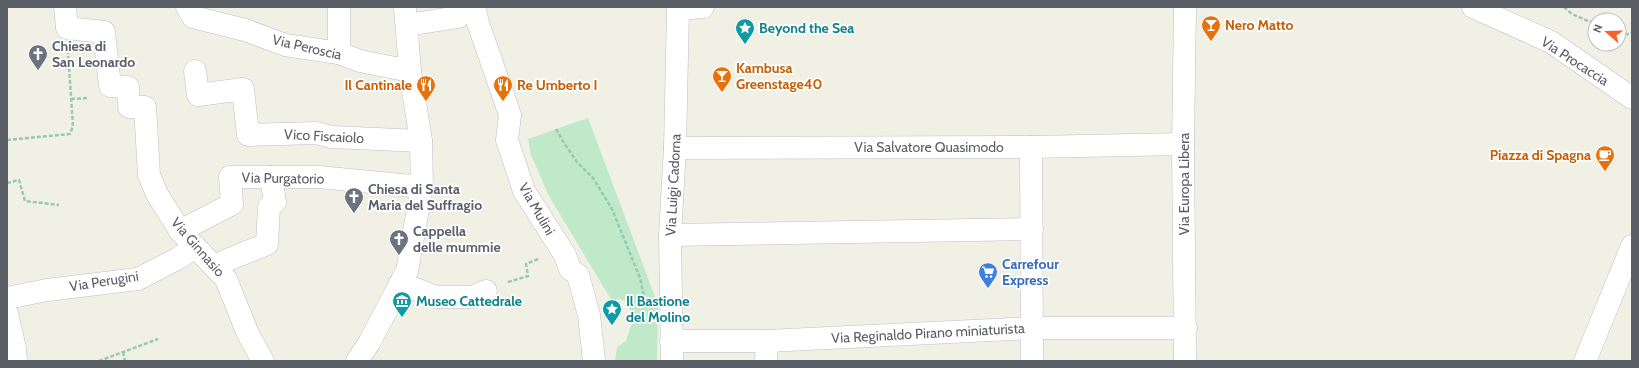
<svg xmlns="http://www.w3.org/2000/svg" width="1639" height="368" font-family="Cabin,sans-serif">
	<rect width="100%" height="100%" fill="#f0f0e4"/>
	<polygon fill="#bfe9c9" points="588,118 658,305 657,361 615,361 617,347 626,341 634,317 625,301 619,299 612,301 549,196 531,155 528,139"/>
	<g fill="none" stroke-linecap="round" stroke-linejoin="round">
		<defs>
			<g id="minor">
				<polyline points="65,7 67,28 104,32 110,86 128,87 129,107 145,107 149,175 157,194 180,231 226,279 248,334 263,361"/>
				<polyline points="187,7 193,17 245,30 285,45 339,53 360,61 410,71"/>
				<polyline points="474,7 478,23 510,115 507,140 524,191 565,255 570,269 578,275 589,315 594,361"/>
				<polyline points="1185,7 1183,144 1185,361"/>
				<polyline points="1473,7 1551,42 1632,98"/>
				<polyline points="407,25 458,17 461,9"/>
				<polyline points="339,53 339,7"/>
				<polyline points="195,71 198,95 243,89 248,135 316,133 332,137 421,141"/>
				<polyline points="1031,147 1032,361"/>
				<polyline points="675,148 1031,147 1183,144"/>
				<polyline points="180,231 232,204 230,177 319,177 422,187"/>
				<polyline points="670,235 1032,229"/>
				<polyline points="216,268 225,261 267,244 269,207 275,202 271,177"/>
				<polyline points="400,283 436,297 472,297 486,291"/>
				<polyline points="7,298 47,290 138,279 177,259 195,247"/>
				<polyline points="7,314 15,348 16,361"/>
				<polyline points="671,341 767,341 1032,328 1186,328"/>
				<polyline points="357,361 369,343 407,271 422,187 421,141 410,71 405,7"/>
				<polyline points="672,361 670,235 675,148 678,9 703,7"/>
				<polyline points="766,361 767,341"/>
				<polyline points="1585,361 1632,246"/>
			</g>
		</defs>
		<use href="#minor" stroke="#bec0c6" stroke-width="23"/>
		<g stroke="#97cab2" stroke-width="2.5" stroke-dasharray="4 2" stroke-linecap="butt">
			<polyline points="1564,7 1572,14 1595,24"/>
			<polyline points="1619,36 1632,33"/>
			<polyline points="71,99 89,98"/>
			<polyline points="556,129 564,143 577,162 593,178 612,209 640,278 644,296"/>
			<polyline points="7,140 70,134 73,126 68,53"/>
			<polyline points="7,183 19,180 25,201 59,205"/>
			<polyline points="508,282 528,276 526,264 538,259"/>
			<polyline points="123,352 125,361"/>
			<polyline points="99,361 158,339"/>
		</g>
		<use href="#minor" stroke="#fff" stroke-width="22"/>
	</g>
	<defs>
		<symbol id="bar-pin" viewBox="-11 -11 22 30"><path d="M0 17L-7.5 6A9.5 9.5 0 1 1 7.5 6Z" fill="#e8710a" stroke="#fff"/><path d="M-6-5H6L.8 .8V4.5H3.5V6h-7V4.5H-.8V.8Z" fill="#fff"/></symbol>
		<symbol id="sight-pin" viewBox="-11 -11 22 30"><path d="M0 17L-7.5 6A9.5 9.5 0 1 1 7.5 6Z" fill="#0f9aa8" stroke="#fff"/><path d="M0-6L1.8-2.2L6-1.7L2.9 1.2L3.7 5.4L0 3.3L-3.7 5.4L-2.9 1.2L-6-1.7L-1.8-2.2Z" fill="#fff"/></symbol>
		<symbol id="church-pin" viewBox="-11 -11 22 30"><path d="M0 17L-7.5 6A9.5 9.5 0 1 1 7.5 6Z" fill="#6b7280" stroke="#fff"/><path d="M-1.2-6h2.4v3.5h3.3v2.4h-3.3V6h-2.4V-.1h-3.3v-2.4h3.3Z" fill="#fff"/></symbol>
		<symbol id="restaurant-pin" viewBox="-11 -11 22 30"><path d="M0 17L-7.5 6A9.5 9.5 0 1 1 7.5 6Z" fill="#e8710a" stroke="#fff"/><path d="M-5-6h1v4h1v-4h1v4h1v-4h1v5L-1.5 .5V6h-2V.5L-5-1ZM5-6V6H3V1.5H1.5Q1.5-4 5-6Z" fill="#fff"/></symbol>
		<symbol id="cafe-pin" viewBox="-11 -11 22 30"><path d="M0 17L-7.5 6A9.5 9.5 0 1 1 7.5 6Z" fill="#e8710a" stroke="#fff"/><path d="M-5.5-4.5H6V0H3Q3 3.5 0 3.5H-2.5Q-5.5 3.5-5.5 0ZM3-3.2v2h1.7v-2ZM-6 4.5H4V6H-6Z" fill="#fff"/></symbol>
		<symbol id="supermarket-pin" viewBox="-11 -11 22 30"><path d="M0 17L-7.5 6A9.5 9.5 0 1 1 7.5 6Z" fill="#3f7fe0" stroke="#fff"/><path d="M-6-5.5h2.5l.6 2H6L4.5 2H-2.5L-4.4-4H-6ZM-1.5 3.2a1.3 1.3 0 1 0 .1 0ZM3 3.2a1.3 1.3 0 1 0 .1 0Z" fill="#fff"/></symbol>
		<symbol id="museum-pin" viewBox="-11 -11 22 30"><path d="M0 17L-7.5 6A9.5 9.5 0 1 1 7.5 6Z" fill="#0f9aa8" stroke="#fff"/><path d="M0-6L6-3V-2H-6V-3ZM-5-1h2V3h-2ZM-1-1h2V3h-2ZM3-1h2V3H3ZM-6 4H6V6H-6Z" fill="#fff"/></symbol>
	</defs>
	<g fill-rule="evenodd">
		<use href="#bar-pin" x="1200" y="14" width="22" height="30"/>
		<use href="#sight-pin" x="734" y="17" width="22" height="30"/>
		<use href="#church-pin" x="27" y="43" width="22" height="30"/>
		<use href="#bar-pin" x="711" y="65" width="22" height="30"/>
		<use href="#restaurant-pin" x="415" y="74" width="22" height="30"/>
		<use href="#restaurant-pin" x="492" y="74" width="22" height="30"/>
		<use href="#cafe-pin" x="1594" y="144" width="22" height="30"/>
		<use href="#church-pin" x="343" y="186" width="22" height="30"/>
		<use href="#church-pin" x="388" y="228" width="22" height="30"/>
		<use href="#supermarket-pin" x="977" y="261" width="22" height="30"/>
		<use href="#museum-pin" x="391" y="290" width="22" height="30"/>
		<use href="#sight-pin" x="601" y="298" width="22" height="30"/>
	</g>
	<g text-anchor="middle" stroke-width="3.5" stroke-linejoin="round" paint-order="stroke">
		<g font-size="14" font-weight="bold" fill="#c56008" stroke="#fff" text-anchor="start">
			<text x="1225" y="30">Nero Matto</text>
			<text x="736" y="73">Kambusa<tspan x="736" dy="16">Greenstage40</tspan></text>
			<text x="412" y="90" text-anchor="end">Il Cantinale</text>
			<text x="517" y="90">Re Umberto I</text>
			<text x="1591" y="160" text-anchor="end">Piazza di Spagna</text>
		</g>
		<g font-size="14" font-weight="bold" fill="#0d838f" stroke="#fff" text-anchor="start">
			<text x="759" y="33">Beyond the Sea</text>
			<text x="416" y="306">Museo Cattedrale</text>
			<text x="626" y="306">Il Bastione<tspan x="626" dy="16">del Molino</tspan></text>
		</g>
		<g font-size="14" font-weight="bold" fill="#5b616d" stroke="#fff" text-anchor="start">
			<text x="52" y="51">Chiesa di<tspan x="52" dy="16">San Leonardo</tspan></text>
			<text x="368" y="194">Chiesa di Santa<tspan x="368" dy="16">Maria del Suffragio</tspan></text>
			<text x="413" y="236">Cappella<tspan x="413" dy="16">delle mummie</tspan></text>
		</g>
		<g font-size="14" fill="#5c5e66" stroke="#fff">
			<text transform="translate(307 47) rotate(13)" y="5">Via Peroscia</text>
			<text transform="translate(1575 61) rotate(33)" y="5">Via Procaccia</text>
			<text transform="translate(324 136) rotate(3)" y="5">Vico Fiscaiolo</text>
			<text x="929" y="152">Via Salvatore Quasimodo</text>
			<text transform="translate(283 178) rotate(1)" y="5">Via Purgatorio</text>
			<text transform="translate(1184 184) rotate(-90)" y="5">Via Europa Libera</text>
			<text transform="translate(673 185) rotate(-87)" y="5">Via Luigi Cadorna</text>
			<text transform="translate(537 209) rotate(60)" y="5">Via Mulini</text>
			<text transform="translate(198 247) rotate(49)" y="5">Via Ginnasio</text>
			<text transform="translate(104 281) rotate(-9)" y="5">Via Perugini</text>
			<text transform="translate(928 333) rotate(-3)" y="5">Via Reginaldo Pirano miniaturista</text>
		</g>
		<g font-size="14" font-weight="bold" fill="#366cbe" stroke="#fff" text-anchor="start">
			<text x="1002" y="269">Carrefour<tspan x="1002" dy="16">Express</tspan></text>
		</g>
	</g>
	<rect width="1639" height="368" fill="none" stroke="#5c5e66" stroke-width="16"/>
	<g transform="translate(1607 32) rotate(290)"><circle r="19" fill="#ffffff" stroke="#bebfc2"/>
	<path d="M0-3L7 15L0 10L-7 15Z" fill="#f56425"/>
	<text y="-6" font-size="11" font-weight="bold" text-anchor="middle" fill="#5c5e66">N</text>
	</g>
</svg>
